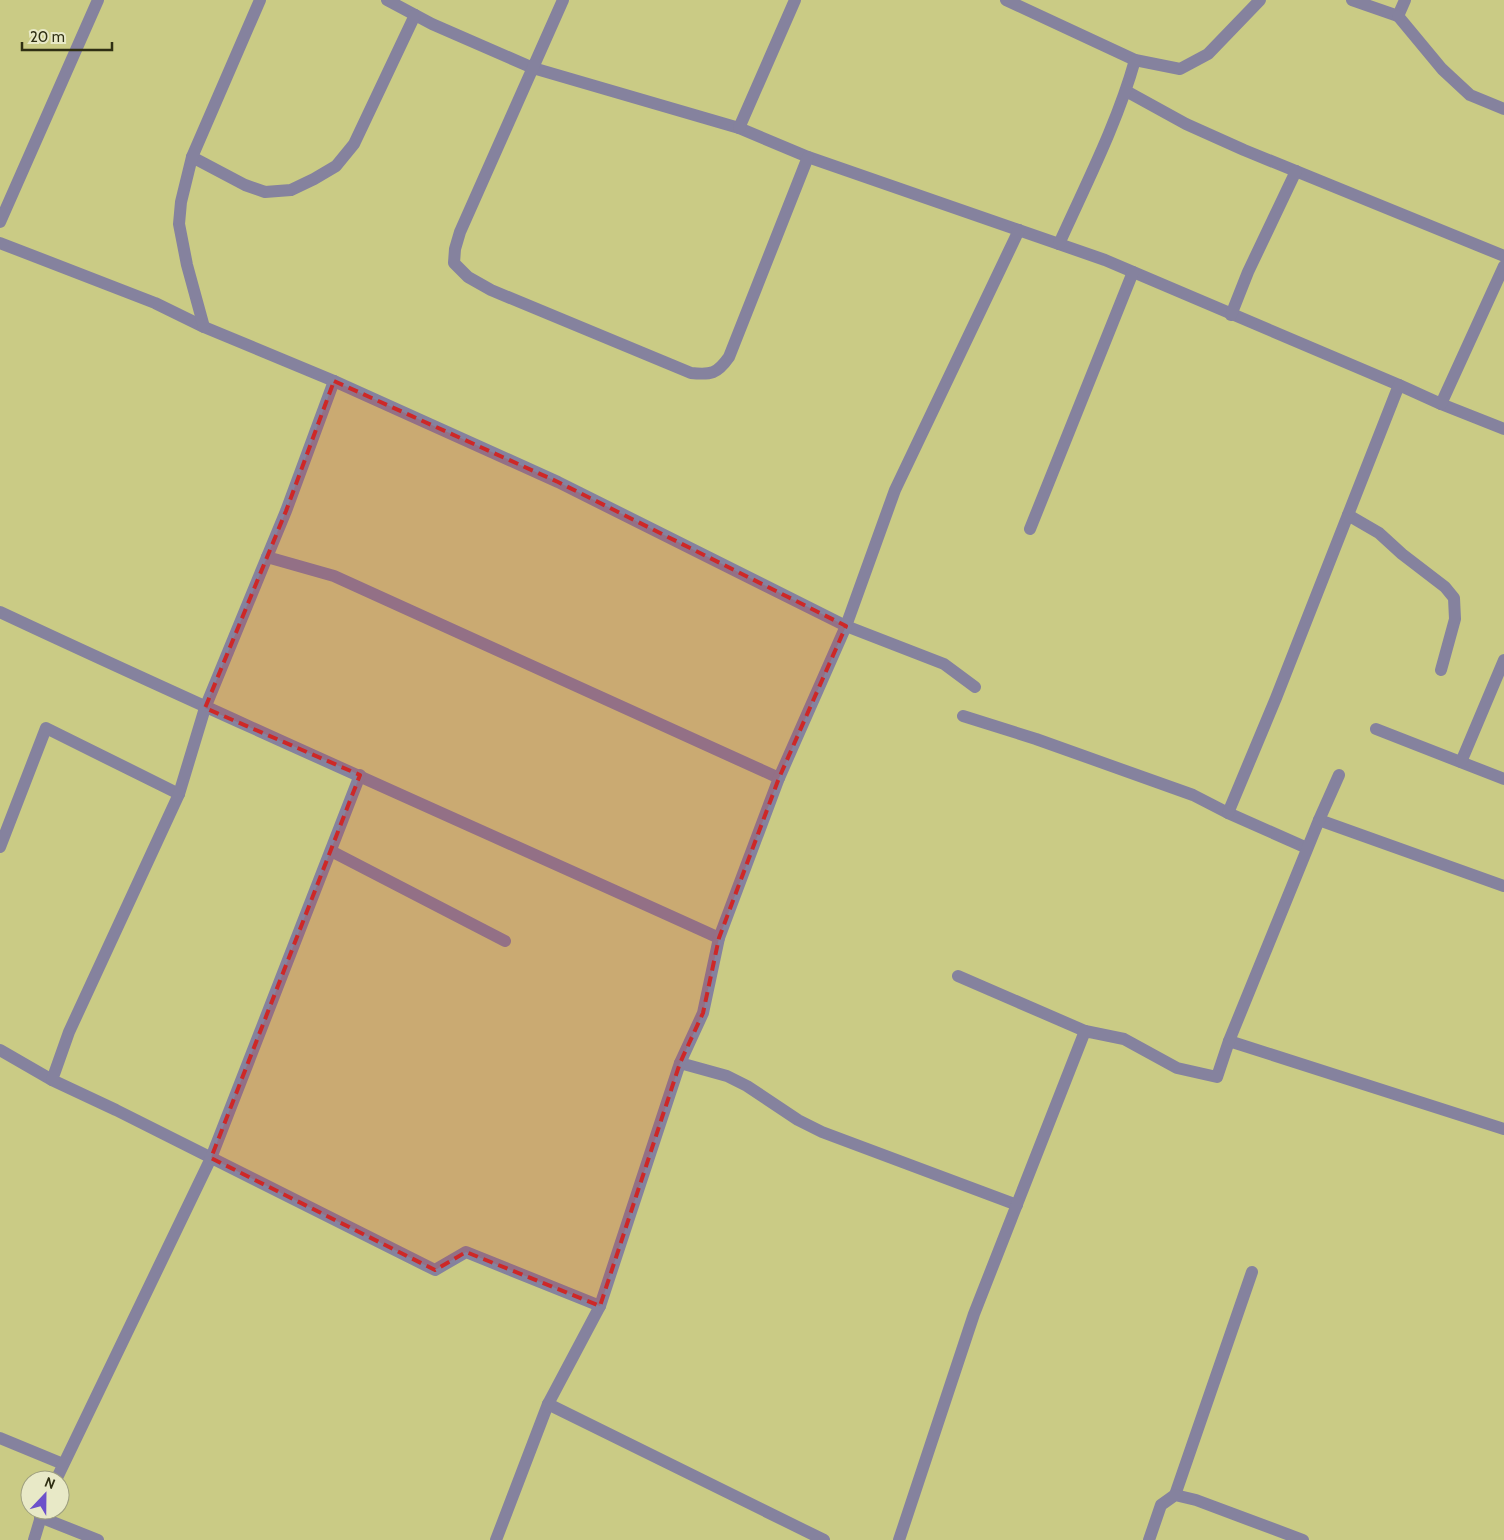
<svg xmlns="http://www.w3.org/2000/svg" width="1504" height="1540" font-family="Cabin,sans-serif">
	<rect width="100%" height="100%" fill="#cacb85"/>
	<g fill="none" stroke-linecap="round" stroke-linejoin="round">
		<g stroke="#85829e" stroke-width="12">
			<polyline points="387,0 432,24 533,68 739,128 808,157 1105,260 1399,385"/>
			<path d="M563 0 460 232 455 249 454 263 468 277 491 290 691 373C711 375 717 374 729 357L808 157"/>
			<polyline points="1006,0 1135,60 1180,69 1208,54 1260,0"/>
			<polyline points="1352,0 1398,16 1405,0"/>
			<polyline points="1398,16 1442,69 1470,95 1504,109"/>
			<polyline points="1126,91 1186,124 1244,150 1504,256"/>
			<polyline points="739,128 795,0"/>
			<polyline points="192,157 245,185 265,192 291,190 314,179 336,166 354,144 415,15"/>
			<polyline points="0,222 98,0"/>
			<polyline points="0,243 155,303 204,327 334,381 558,482 846,626 944,664 975,687"/>
			<path d="M1059 244C1086 184 1117 124 1135 60"/>
			<polyline points="1231,315 1248,272 1296,171"/>
			<polyline points="204,327 187,265 179,224 181,202 192,157 260,0"/>
			<polyline points="1441,404 1504,429"/>
			<polyline points="1348,515 1379,533 1402,554 1445,587 1454,598 1455,619 1441,670"/>
			<polyline points="1030,529 1133,272"/>
			<polyline points="267,557 286,511 334,381"/>
			<path d="M0 612C239 724 479 829 719 938"/>
			<polyline points="963,716 1036,739 1193,795 1228,813 1307,848"/>
			<polyline points="1376,729 1504,779"/>
			<polyline points="1461,762 1504,660"/>
			<polyline points="1228,813 1276,698 1399,385 1441,404 1504,266"/>
			<polyline points="1319,820 1504,886"/>
			<polyline points="0,847 46,728 179,794"/>
			<polyline points="331,851 505,941"/>
			<polyline points="958,976 1085,1031"/>
			<polyline points="1229,1041 1504,1129"/>
			<polyline points="0,1050 52,1080"/>
			<polyline points="680,1063 727,1076 747,1086 798,1120 822,1132 1017,1205"/>
			<polyline points="600,1306 466,1252 435,1270 116,1110 52,1080 69,1032 179,794 205,708 267,557 334,576 779,778"/>
			<polyline points="0,1438 63,1464"/>
			<polyline points="56,1480 211,1158 360,775"/>
			<polyline points="1175,1495 1252,1272"/>
			<polyline points="40,1517 98,1540"/>
			<polyline points="34,1540 43,1510"/>
			<polyline points="496,1540 548,1404"/>
			<polyline points="824,1540 548,1404 600,1306 680,1063 703,1013 719,938 779,778 846,626 895,490 1019,230"/>
			<polyline points="899,1540 974,1314 1085,1031 1124,1039 1177,1068 1217,1077 1229,1041 1319,820 1339,775"/>
			<polyline points="1149,1540 1161,1505 1175,1495 1196,1500 1303,1540"/>
		</g>
	</g>
	<path fill="#ce2827" fill-opacity="0.2" stroke="#ce2827" stroke-width="4" stroke-dasharray="10 6" stroke-linejoin="round" d="M334 381 558 482 846 626 779 778 719 938 703 1013 680 1063 600 1306 466 1252 435 1270 211 1158 360 775 205 708 286 511Z"/>
	<g transform="translate(45 1495) rotate(22)"><circle r="24" fill="#e8e9c7" stroke="#9e9f7f"/>
	<path d="M0-4L9 19L0 12L-9 19Z" fill="#6c51ca"/>
	<text y="-8" font-size="14" font-weight="bold" text-anchor="middle" fill="#2f2f13">N</text>
	</g>
	<path d="M22 42v8h90v-8" fill="none" stroke="#2f2f13" stroke-width="2.5"/>
	<text x="30" y="42" font-size="15" fill="#2f2f13" stroke="#e8e9c7" stroke-width="4" paint-order="stroke">20 m</text>
</svg>
